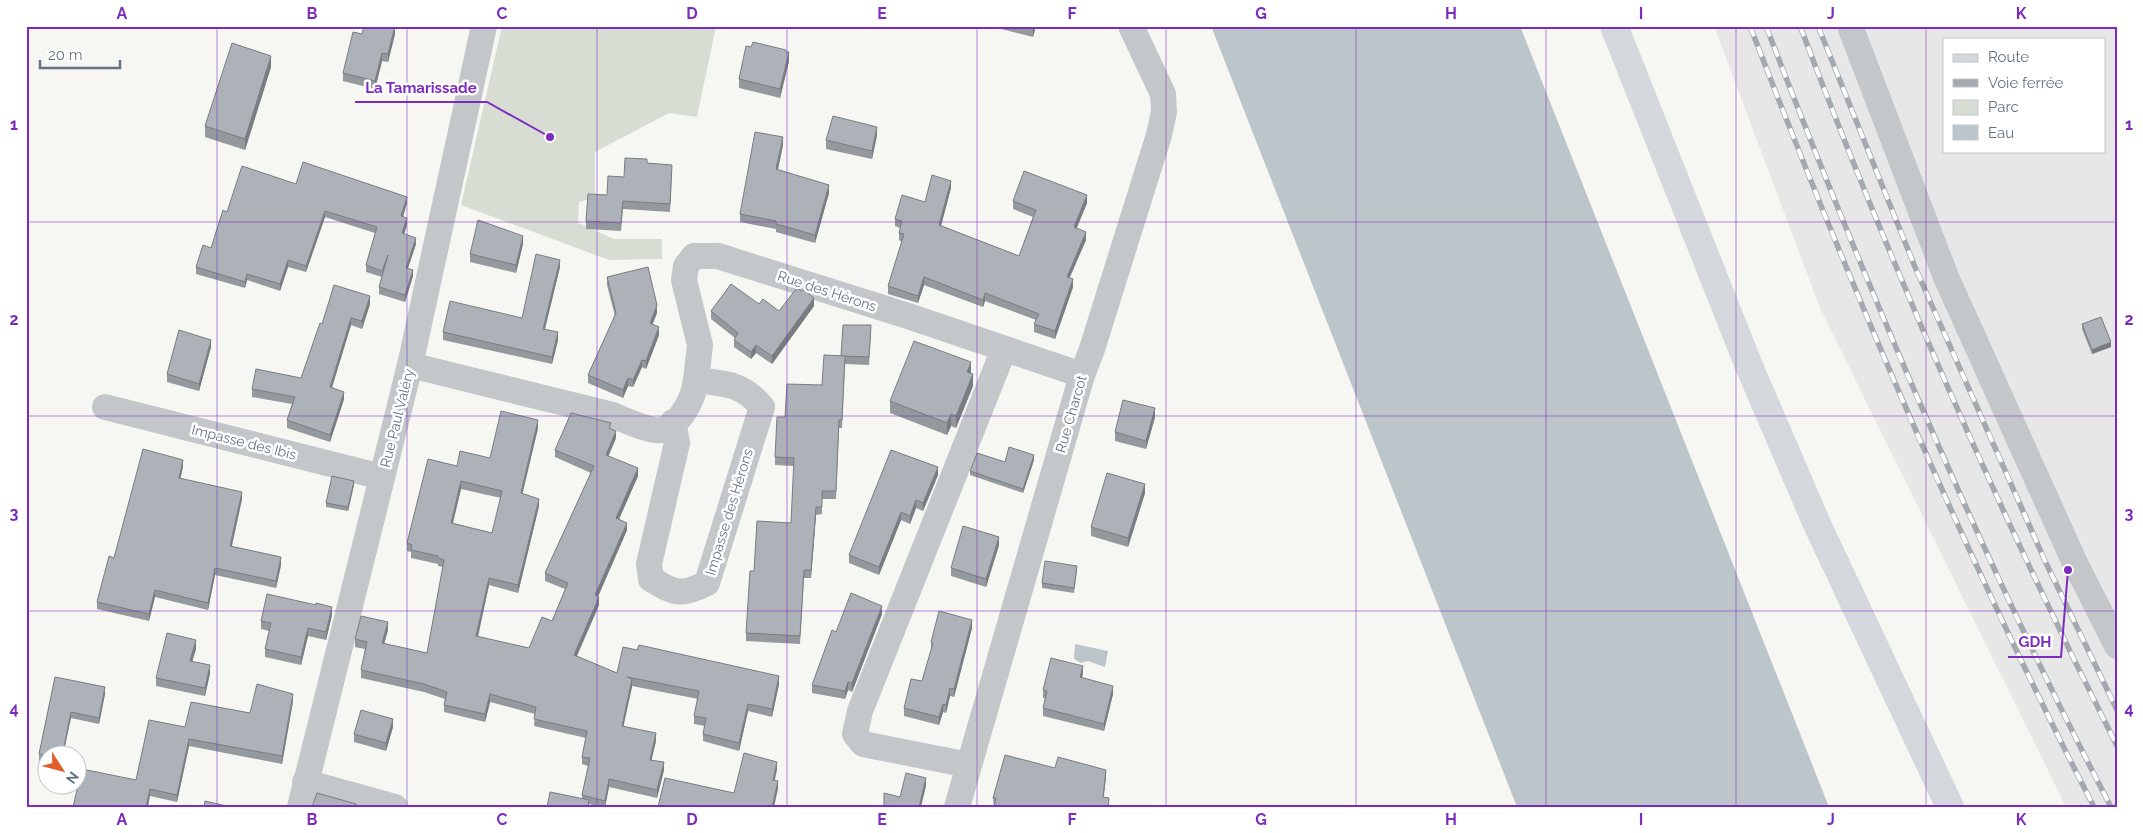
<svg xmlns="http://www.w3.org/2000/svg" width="2143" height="833" font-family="Raleway,sans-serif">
	<rect width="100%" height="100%" fill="#f6f6f2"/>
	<path fill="#e6e7e6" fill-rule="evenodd" d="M1714 26H2117V807H2066L1820 308ZM1944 39H2104V151H1944Z"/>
	<polygon fill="#d7ddd3" points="502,26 716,26 697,117 669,113 595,152 595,198 579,202 578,223 614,239 662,239 662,259 609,260 461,205"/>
	<g fill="#bcc6ca">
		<polygon points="1211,26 1520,26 1829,807 1517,807"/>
		<polygon points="1075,644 1108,651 1105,667 1088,661 1081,663 1074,659"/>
	</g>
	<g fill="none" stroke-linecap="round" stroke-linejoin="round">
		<g stroke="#c3c7ca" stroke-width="26">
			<polyline points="1850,26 1946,277 2074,561 2117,646"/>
			<path d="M410 365 613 415C625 420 649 432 662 430 681 425 694 397 696 380 726 384 742 383 762 407L707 583C682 596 675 594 651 579L649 564 677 443 673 422"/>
			<polyline points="696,380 700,345 684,280 686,266 694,256 718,256 908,316 1082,375"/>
			<polyline points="105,407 382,477"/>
			<polyline points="969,765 863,744 855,734 860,711 1004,349"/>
			<polyline points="305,782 395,807"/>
			<polyline points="300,807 410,365 484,26"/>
			<polyline points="957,807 1082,375 1092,349 1159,135 1164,112 1163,94 1131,26"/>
		</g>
		<polyline stroke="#d4d8dc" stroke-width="28" points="1614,26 1749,366 1816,522 1950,807"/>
		<defs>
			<g id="rail">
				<path d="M1750 26C1852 291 1964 554 2094 807"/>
				<path d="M1766 26C1868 291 1980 555 2111 807"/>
				<path d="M1800 26C1893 271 1999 512 2117 746"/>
				<polyline points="1818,26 1915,267 2046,563 2117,710"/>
			</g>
		</defs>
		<use href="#rail" stroke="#a4a9af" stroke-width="5.5"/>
		<use href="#rail" stroke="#fff" stroke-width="4" stroke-dasharray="11" stroke-linecap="butt"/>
	</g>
	<g fill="#94999e" fill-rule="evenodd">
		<polygon points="997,26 1036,26 1033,37 997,28"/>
		<polygon points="362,34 395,34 388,62 382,61 375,89 343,81 343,73"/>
		<polygon points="751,47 786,52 789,61 780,98 739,88 739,79"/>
		<polygon points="271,67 245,150 205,137 205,126"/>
		<polygon points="877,135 872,159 826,149 826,140"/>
		<polygon points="783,145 778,170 829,193 815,243 776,232 776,229 740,222 740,214"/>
		<polygon points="647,163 672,173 670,212 623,209 621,231 586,229 586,221 607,195 624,177"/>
		<polygon points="296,184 407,203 403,217 407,225 404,234 416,244 408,268 413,276 405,302 379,294 379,287 382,277 366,272 366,265 375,233 325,217 306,272 288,267 280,291 247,280 245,288 196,274 196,267 211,248 227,212"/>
		<polygon points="951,188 941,226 1019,256 1033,217 1013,209 1013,201 1087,203 1076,228 1086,240 1069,278 1073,287 1055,339 1034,332 1034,324 1036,320 985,301 983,307 924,285 918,303 888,294 888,286 902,242 899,240 899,233 900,228 895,226 895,219 925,202"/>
		<polygon points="523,244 516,273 470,262 470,254"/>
		<polygon points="560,267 545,329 558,340 552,364 443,340 443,332 522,318"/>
		<polygon points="607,277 657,313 652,324 659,335 646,369 642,367 633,387 628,386 623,398 588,383 588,375 615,316 607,285"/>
		<polygon points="370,304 362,329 351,325 332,387 344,399 330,442 287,428 287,420 292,404 252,397 252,389 301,378 322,324"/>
		<polygon points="759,304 779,311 814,306 772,364 756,353 751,359 734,347 734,340 735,338 711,319 711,311"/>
		<polygon points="2082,324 2111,347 2092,354 2082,329"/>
		<polygon points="871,333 869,365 845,364 842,428 839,428 836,499 822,499 822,514 816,515 811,578 804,578 800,644 746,641 746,633 754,571 791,523 794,466 775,465 775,457 841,356"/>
		<polygon points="211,347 199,391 167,382 167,374"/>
		<polygon points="971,373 973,386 956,428 951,426 947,435 890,413 890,401"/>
		<polygon points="1155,417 1146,449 1115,441 1115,432"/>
		<path d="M538 428 522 493 539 506 518 593 489 585 478 637 529 648 552 621 565 589 545 581V573L591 473 555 457V450L611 428 616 438 608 456 638 476 619 519 627 530 598 597 599 605 577 656 617 673 779 684 772 717 748 711 739 751 703 741V734L705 726 694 724V716L698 699 632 686 623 726 656 741 651 760 664 770 657 798 609 787 605 807H599L589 804V807H547L582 798V795L588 766 582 764V757L586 738 534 726 535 714 490 702 485 722 444 712V705L445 699 424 692 361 678V670L365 649 355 647V639L388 630 384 644 427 653 443 567 438 566V564L411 558V552L407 551V543L457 466 490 458ZM461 489 501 498 492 533 453 523Z"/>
		<polygon points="1034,460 1023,493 970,475 970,471 1005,462"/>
		<polygon points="183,467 180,478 242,499 232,546 281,565 276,588 215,575 208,610 155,597 149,621 97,609 97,602 114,558"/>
		<polygon points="938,475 923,511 916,508 910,524 901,520 879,575 849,563 849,555"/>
		<polygon points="354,485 348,511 326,507 326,503"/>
		<polygon points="1145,493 1128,547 1091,536 1091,527"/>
		<polygon points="999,545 986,587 951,576 951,568"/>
		<polygon points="1077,571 1074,593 1042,588 1042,583"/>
		<polygon points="882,614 852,692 848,690 845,699 812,693 812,685 836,632"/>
		<polygon points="332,615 326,640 308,636 301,665 265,657 265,649 269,631 261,629 261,621"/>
		<polygon points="972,628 954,697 950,696 946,713 943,712 939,725 904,716 904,708 922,681 931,650 931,642"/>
		<polygon points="196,649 192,661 210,673 205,696 156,686 156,678"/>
		<polygon points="1083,673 1082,678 1113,694 1104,731 1043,716 1043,708 1045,698 1043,698 1043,690"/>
		<polygon points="55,677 105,694 99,724 71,718 48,756 48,763 39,761 39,754"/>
		<polygon points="293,701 282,764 189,746 177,802 150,796 136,780 185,727 250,713"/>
		<polygon points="393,727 386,751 354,742 354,734"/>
		<polygon points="1055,768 1106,777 1103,797 1109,798 1109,807 994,807 993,798"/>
	</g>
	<g fill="#787d81">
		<polygon points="395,26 395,34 388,62 388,54"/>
		<polygon points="1034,26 1036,26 1033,37 1033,29"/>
		<polygon points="789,52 789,61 780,98 780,89"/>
		<polygon points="382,53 382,61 375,89 375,81"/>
		<polygon points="271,56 271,67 245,150 245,139"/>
		<polygon points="877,127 877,135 872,159 872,151"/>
		<polygon points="783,137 783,145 776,177 776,169"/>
		<polygon points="951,181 951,188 939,233 939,225"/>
		<polygon points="829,185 829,193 815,243 815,235"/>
		<polygon points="1087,195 1087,203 1074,235 1074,227"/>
		<polygon points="407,197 407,203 401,223 401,216"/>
		<polygon points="325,211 325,217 306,272 306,266"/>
		<polygon points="407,218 407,225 402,240 402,233"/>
		<polygon points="1086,232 1086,240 1067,284 1067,277"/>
		<polygon points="523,236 523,244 516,273 516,265"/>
		<polygon points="416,238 416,244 406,274 406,268"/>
		<polygon points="288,260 288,267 280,291 280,284"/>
		<polygon points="560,260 560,267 543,336 543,329"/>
		<polygon points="413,270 413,276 405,302 405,295"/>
		<polygon points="247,274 247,280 245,288 245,282"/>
		<polygon points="924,277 924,285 918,303 918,296"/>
		<polygon points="1073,279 1073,287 1055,339 1055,331"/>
		<polygon points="985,293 985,301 983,307 983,300"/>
		<polygon points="370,296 370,304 362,329 362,321"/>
		<polygon points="814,298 814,306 772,364 772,356"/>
		<polygon points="657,305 657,313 650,331 650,323"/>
		<polygon points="351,318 351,325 330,394 330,387"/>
		<polygon points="659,327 659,335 646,369 646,361"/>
		<polygon points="558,332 558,340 552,364 552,357"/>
		<polygon points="211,340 211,347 199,391 199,384"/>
		<polygon points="2111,342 2111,347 2092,354 2092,350"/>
		<polygon points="756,345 756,353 751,359 751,352"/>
		<polygon points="642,360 642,367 633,387 633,380"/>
		<polygon points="971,362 971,375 967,372"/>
		<polygon points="973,374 973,386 956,428 956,416"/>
		<polygon points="628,378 628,386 623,398 623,390"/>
		<polygon points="344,392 344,399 330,442 330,435"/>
		<polygon points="1155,408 1155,417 1146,449 1146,441"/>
		<polygon points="951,414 951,426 947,435 947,423"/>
		<polygon points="538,420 538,428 521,500 521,493"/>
		<polygon points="616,431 616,438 606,462 606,455"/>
		<polygon points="1034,455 1034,460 1023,493 1023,489"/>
		<polygon points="183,460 183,467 179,485 179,478"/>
		<polygon points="938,467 938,475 923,511 923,503"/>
		<polygon points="638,468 638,476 616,526 616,518"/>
		<polygon points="354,481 354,485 348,511 348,507"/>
		<polygon points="461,481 461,489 451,530 451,523"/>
		<polygon points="1145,484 1145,493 1128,547 1128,538"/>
		<polygon points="242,492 242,499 230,553 230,546"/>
		<polygon points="539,499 539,506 518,593 518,585"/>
		<polygon points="916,500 916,508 910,524 910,516"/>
		<polygon points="816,507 816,515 811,578 811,570"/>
		<polygon points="901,512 901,520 879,575 879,567"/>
		<polygon points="627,523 627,530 595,603 595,595"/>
		<polygon points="999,537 999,545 986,587 986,579"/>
		<polygon points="281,557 281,565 276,588 276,581"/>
		<polygon points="215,568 215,575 208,610 208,603"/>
		<polygon points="489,578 489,585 476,644 476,636"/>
		<polygon points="155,590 155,597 149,621 149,614"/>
		<polygon points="599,597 599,605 574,662 574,655"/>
		<polygon points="882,606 882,614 852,692 852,683"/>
		<polygon points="332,607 332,615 326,640 326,632"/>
		<polygon points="972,620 972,628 954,697 954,689"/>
		<polygon points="388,622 388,630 382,651 382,643"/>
		<polygon points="308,628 308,636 301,665 301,657"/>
		<polygon points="196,640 196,649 190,669 190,661"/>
		<polygon points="210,665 210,673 205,696 205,688"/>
		<polygon points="1083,666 1083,673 1080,685 1080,677"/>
		<polygon points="779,676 779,684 772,717 772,709"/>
		<polygon points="632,679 632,687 622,733 622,726"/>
		<polygon points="848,682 848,690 845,699 845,691"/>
		<polygon points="1113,686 1113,694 1104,731 1104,724"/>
		<polygon points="105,687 105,694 99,724 99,718"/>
		<polygon points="950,688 950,696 946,713 946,705"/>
		<polygon points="293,694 293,701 282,764 282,756"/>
		<polygon points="490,694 490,702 485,722 485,714"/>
		<polygon points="748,704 748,711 739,751 739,743"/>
		<polygon points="943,704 943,712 939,725 939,717"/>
		<polygon points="71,712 71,718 63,756 62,756"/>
		<polygon points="393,719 393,727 386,751 386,743"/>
		<polygon points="656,733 656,741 650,767 650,760"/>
		<polygon points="189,739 189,746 177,802 177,795"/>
		<polygon points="664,762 664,770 657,798 657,790"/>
		<polygon points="777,762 777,770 773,788 773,780"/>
		<polygon points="1106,770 1106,777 1103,804 1103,797"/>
		<polygon points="926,778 926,786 921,807 919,807"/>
		<polygon points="609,779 609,787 605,807 605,801"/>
		<polygon points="778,781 778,789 774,807 772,807"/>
		<polygon points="150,789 150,796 148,807 146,807"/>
	</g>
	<g fill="#acb2b8" stroke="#787d81" fill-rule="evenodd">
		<polygon points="364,26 395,26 388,54 382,53 375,81 343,73 353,32 362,34"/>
		<polygon points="1023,26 1034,26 1033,29"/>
		<polygon points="753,42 786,50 786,52 789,52 780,89 739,79 746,46 751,47"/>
		<polygon points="232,43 271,56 245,139 205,126"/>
		<polygon points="833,116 877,127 872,151 826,140"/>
		<polygon points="755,132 783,137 776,169 829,185 815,235 776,224 776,221 740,214"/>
		<polygon points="625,158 647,159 647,163 672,165 670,204 623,201 621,223 586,221 588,194 607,195 608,176 624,177"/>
		<polygon points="303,162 407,197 401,216 407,218 402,233 416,238 406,268 413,270 405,295 379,287 388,255 382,271 366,265 377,227 325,211 306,266 288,260 280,284 247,274 245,282 196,267 203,245 211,248 223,210 227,212 242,166 296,184"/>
		<polygon points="1024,171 1087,195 1074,227 1086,232 1067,277 1073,279 1055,331 1034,324 1039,314 985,293 983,300 924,277 918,296 888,286 904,234 899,233 902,221 895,219 902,195 925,202 932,175 951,181 939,225 1019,256 1036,210 1013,201"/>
		<polygon points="478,220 523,236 516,265 470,254"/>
		<polygon points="536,254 560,260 543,329 558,332 552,357 443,332 450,301 522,318"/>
		<polygon points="648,267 657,305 650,323 659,327 646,361 642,360 633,380 628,378 623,390 588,375 616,313 607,277"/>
		<polygon points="731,284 759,304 763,299 779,311 796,289 805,291 814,298 772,356 756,345 751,352 734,340 738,333 711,311"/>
		<polygon points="334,285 370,296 362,321 351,318 330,387 344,392 330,435 287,420 295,397 252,389 256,369 301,378 320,323 322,324"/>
		<polygon points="2101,317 2111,342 2092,350 2082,324"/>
		<polygon points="843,325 871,325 869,357 841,356"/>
		<polygon points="179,330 211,340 199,384 167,374"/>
		<polygon points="914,341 971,362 967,372 973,374 956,416 951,414 947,423 890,401"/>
		<polygon points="824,355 845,356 842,420 839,420 836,491 822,491 822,507 816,507 811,570 804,570 800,636 746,633 750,571 754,571 757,521 791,523 794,458 775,457 777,417 785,417 787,384 822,385"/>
		<polygon points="1123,400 1155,408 1146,441 1115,432"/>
		<path d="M501 411 538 420 521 493 539 499 518 585 489 578 476 636 529 648 542 617 552 621 568 583 545 573 594 466 555 450 571 413 611 423 609 428 616 431 606 455 638 468 616 518 627 523 595 595 599 597 574 655 617 673 623 647 637 650 639 645 779 676 772 709 748 704 739 743 703 734 706 718 694 716 699 691 627 677 632 679 622 726 656 733 650 760 664 762 657 790 609 779 605 801 582 795 590 758 582 757 587 731 534 719 536 707 490 694 485 714 444 705 447 692 424 684 361 670 367 642 355 639 361 616 388 622 382 643 427 653 444 560 438 558V556L411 550 412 545 407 543 428 459 457 466 460 451 490 458ZM461 481 502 491 492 533 451 523Z"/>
		<polygon points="1009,447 1034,455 1023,489 970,471 977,453 1005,462"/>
		<polygon points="143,449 183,460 179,478 242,492 230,546 281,557 276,581 215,568 208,603 155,590 149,614 97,602 109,556 114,558"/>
		<polygon points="891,450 938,467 923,503 916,500 910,516 901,512 879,567 849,555"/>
		<polygon points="1107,473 1145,484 1128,538 1091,527"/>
		<polygon points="332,476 354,481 348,507 326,503"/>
		<polygon points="963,526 999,537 986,579 951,568"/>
		<polygon points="1045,561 1077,566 1074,588 1042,583"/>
		<polygon points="851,593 882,606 852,683 848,682 845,691 812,685 832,630 836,632"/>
		<polygon points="267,594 316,605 316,603 332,607 326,632 308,628 301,657 265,649 271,623 261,621"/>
		<polygon points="939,611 972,620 954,689 950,688 946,705 943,704 939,717 904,708 911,679 922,681 933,643 931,642"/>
		<polygon points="167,633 196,640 190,661 210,665 205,688 156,678"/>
		<polygon points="1051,658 1083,666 1080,677 1113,686 1104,724 1043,708 1047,691 1043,690"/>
		<polygon points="55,677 105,687 99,718 71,712 62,756 48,756 39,754"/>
		<polygon points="257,684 293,694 282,756 189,739 177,795 150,789 146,807 73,807 82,769 136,780 149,720 185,727 191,702 250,713"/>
		<polygon points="361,710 393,719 386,743 354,734"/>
		<polygon points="744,753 777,762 773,780 778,781 772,807 658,807 665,778 734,793"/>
		<polygon points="1005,755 1055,768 1058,757 1106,770 1103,797 1109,798 1108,807 994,807 996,798 993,798"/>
		<polygon points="906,773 926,778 919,807 884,807 884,793 900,797"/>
		<polygon points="550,792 589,800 588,807 547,807"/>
		<polygon points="317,793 356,804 355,807 312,807"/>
		<polygon points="205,801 231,807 204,807"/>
	</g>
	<path fill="none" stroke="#7b2cbf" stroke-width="1" stroke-opacity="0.55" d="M217 26V807M407 26V807M597 26V807M787 26V807M977 26V807M1166 26V807M1356 26V807M1546 26V807M1736 26V807M1926 26V807M26 222H2117M26 416H2117M26 611H2117"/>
	<g text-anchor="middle" stroke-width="5" stroke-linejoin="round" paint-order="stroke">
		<g font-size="14" fill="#657483" stroke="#fff">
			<text transform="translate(827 291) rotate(18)" y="5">Rue des Hérons</text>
			<text transform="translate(1071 414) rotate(-74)" y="5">Rue Charcot</text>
			<text transform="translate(397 418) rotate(-76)" y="5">Rue Paul Valéry</text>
			<text transform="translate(244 442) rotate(14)" y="5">Impasse des Ibis</text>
			<text transform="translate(729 512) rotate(-73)" y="5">Impasse des Hérons</text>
		</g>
	</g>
	<path fill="none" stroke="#7b2cbf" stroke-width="2" d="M550 137L487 102H355M2068 570L2061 657H2008"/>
	<g fill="#7b2cbf" stroke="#fff" stroke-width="2">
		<circle cx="550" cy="137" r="5"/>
		<circle cx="2068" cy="570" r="5"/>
	</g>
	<g font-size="15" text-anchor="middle" font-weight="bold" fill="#7b2cbf" stroke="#fff" stroke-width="5" stroke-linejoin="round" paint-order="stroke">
		<text x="421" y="93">La Tamarissade</text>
		<text x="2035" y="647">GDH</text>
	</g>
	<rect width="2143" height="833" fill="none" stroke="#ffffff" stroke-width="55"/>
	<rect x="1943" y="38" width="162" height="115" fill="#ffffff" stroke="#c1c7cd"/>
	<rect x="1953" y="54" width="25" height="8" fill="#d4d8dc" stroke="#c1c7cd"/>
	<text x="1988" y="62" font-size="15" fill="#657483">Route</text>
	<rect x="1953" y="79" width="25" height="8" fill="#a4a9af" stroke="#c1c7cd"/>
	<text x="1988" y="88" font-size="15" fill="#657483">Voie ferrée</text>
	<rect x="1953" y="100" width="25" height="15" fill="#d7ddd3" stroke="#c1c7cd"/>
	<text x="1988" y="112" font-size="15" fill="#657483">Parc</text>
	<rect x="1953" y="125" width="25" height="15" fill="#bcc6ca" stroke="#c1c7cd"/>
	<text x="1988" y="138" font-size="15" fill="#657483">Eau</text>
	<g transform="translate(62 770) rotate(126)"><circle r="24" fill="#ffffff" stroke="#c1c7cd"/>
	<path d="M0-4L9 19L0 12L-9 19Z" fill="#e05c28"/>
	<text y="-8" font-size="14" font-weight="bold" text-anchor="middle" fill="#657483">N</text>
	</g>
	<path d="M40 60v8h80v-8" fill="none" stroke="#657483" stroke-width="2.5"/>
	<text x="48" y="60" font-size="15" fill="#657483" stroke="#ffffff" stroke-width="4" paint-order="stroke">20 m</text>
	<rect x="28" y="28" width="2088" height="778" fill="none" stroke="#7b2cbf" stroke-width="2"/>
	<g font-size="16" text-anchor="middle" font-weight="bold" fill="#7b2cbf">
		<text x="122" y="19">A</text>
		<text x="312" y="19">B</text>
		<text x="502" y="19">C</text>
		<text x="692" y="19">D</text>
		<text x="882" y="19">E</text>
		<text x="1072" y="19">F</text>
		<text x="1261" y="19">G</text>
		<text x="1451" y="19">H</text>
		<text x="1641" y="19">I</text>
		<text x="1831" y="19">J</text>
		<text x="2021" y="19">K</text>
		<text x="14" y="130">1</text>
		<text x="2129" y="130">1</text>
		<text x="14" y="325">2</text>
		<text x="2129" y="325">2</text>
		<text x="14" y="519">3</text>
		<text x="2129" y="519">3</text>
		<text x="14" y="714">4</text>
		<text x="2129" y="714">4</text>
		<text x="122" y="825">A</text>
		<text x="312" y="825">B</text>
		<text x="502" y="825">C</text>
		<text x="692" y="825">D</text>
		<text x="882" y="825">E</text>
		<text x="1072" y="825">F</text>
		<text x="1261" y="825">G</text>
		<text x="1451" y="825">H</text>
		<text x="1641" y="825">I</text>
		<text x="1831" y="825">J</text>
		<text x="2021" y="825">K</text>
	</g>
</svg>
